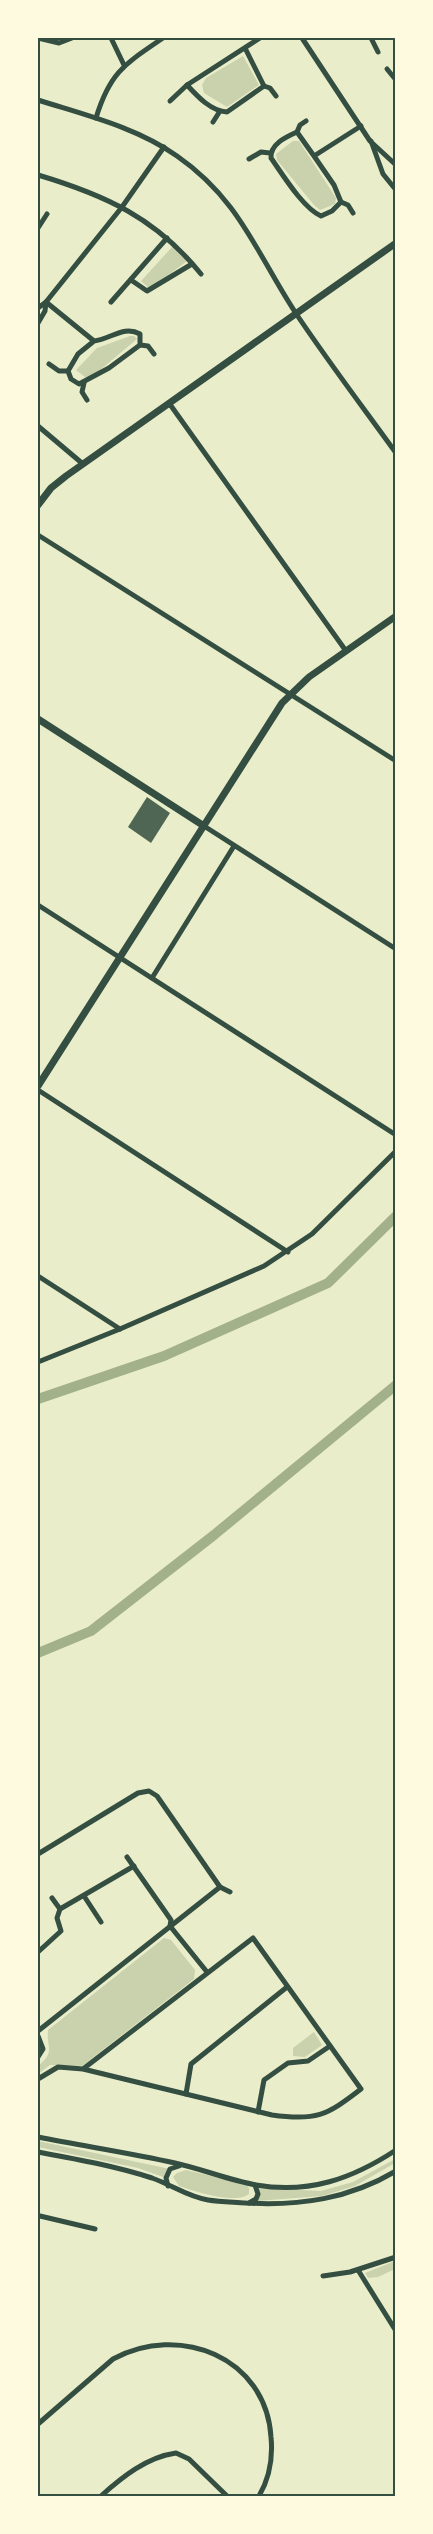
<svg xmlns="http://www.w3.org/2000/svg" width="433" height="2534" font-family="'Asap Condensed',sans-serif">
	<rect width="100%" height="100%" fill="#e9edc9"/>
	<g fill="#cad2ad">
		<polygon points="243,56 259,85 227,107 204,93 202,85 206,78"/>
		<polygon points="293,141 299,141 336,198 335,204 320,210 314,205 277,160 276,154"/>
		<polygon points="173,246 187,261 158,283 148,287 141,281"/>
		<polygon points="130,336 134,336 137,339 93,376 85,377 76,370 97,348"/>
		<path d="M164 1938 171 1940 195 1970 194 1979 82 2066 50 2065 38 2074V2066C56 2051 46 2048 48 2030Z"/>
		<polygon points="314,2032 322,2045 305,2057 293,2056 293,2048"/>
		<polygon points="38,2141 170,2169 166,2178 138,2168 38,2147"/>
		<polygon points="395,2159 395,2163 355,2186 322,2196 256,2201 256,2188 321,2191 353,2182"/>
		<path d="M186 2170 246 2184 249 2188V2194C234 2205 195 2191 179 2186L173 2177 177 2173Z"/>
		<polygon points="395,2261 395,2269 378,2277 368,2278 365,2273"/>
	</g>
	<g fill="none" stroke-linecap="round" stroke-linejoin="round">
		<g stroke="#a3b18a" stroke-width="10">
			<polyline points="38,1399 164,1356 328,1283 396,1216"/>
			<polyline points="38,1653 91,1631 214,1535 396,1385"/>
		</g>
	</g>
	<polygon fill="#4f6655" points="147,797 170,813 151,843 128,827"/>
	<g fill="none" stroke-linecap="round" stroke-linejoin="round">
		<g stroke="#344e41" stroke-width="5">
			<polyline points="38,38 59,43 72,38"/>
			<polyline points="111,38 124,65"/>
			<polyline points="302,38 370,141 396,165"/>
			<polyline points="371,38 378,52"/>
			<path d="M245 48 264 86 227 112C211 111 198 97 187 85L260 38"/>
			<polyline points="387,69 396,80"/>
			<polyline points="264,86 270,88 276,96"/>
			<path d="M38 100C85 115 136 127 177 156 239 199 256 252 295 312 327 360 362 406 396 453"/>
			<polyline points="170,101 187,85"/>
			<path d="M96 118C110 72 125 64 163 38"/>
			<polyline points="213,122 220,111"/>
			<polyline points="297,132 300,125 306,121"/>
			<polyline points="371,141 383,174 396,190"/>
			<path d="M314 156 297 132C286 137 270 144 271 158 283 175 303 208 321 216L332 211 341 202 334 185 314 156 361 126"/>
			<polyline points="249,159 261,152 270,153"/>
			<path d="M38 175C105 195 156 218 201 274"/>
			<polyline points="341,202 348,205 353,213"/>
			<polyline points="38,228 47,214"/>
			<polyline points="131,280 147,291 192,264"/>
			<path d="M46 302 94 341C111 339 124 325 140 334V345L109 368 79 384 71 379 68 371 78 354 94 341"/>
			<polyline points="111,302 167,238"/>
			<polyline points="38,308 46,302 122,207 164,147"/>
			<polyline points="38,323 45,311 46,302"/>
			<polyline points="140,345 148,346 154,354"/>
			<polyline points="49,364 59,371 68,371"/>
			<polyline points="84,383 82,392 87,400"/>
			<polyline points="169,403 346,651"/>
			<polyline points="38,426 83,464"/>
			<polyline points="38,535 396,761"/>
			<polyline points="204,826 396,949"/>
			<polyline points="38,905 396,1135"/>
			<polyline points="152,978 234,846"/>
			<polyline points="38,1090 288,1252"/>
			<polyline points="38,1276 120,1329"/>
			<polyline points="38,1362 120,1329 264,1266 312,1234 396,1151"/>
			<polyline points="38,1854 138,1793 149,1791 157,1796 220,1887"/>
			<polyline points="127,1857 171,1920 170,1926 207,1972"/>
			<polyline points="84,1896 101,1922"/>
			<polyline points="52,1898 60,1909"/>
			<polyline points="38,1952 61,1931 57,1918 60,1909 134,1866"/>
			<polyline points="38,2031 220,1887 230,1892"/>
			<polyline points="38,2036 43,2049 38,2057"/>
			<path d="M38 2079 58 2067 83 2069 272 2115C316 2121 326 2116 361 2089L253 1938 83 2069"/>
			<polyline points="186,2094 191,2064 287,1987"/>
			<polyline points="258,2112 264,2080 288,2063 308,2061 330,2046"/>
			<path d="M38 2137C83 2146 130 2153 175 2163 202 2169 229 2180 256 2185 309 2194 352 2179 396 2150"/>
			<path d="M38 2152C76 2159 115 2166 152 2178 172 2185 188 2197 208 2200 221 2202 234 2202 246 2203 300 2206 349 2199 396 2171"/>
			<polyline points="168,2186 166,2178 170,2169 179,2166"/>
			<polyline points="249,2203 256,2199 258,2194 255,2185"/>
			<polyline points="38,2217 40,2216 95,2229"/>
			<polyline points="358,2270 396,2331"/>
			<polyline points="323,2276 350,2272 396,2257"/>
			<path d="M38 2424 113 2359C179 2323 266 2357 271 2437 273 2458 269 2479 259 2496"/>
			<path d="M101 2496C122 2477 147 2457 176 2453L189 2459 227 2496"/>
		</g>
		<g stroke="#344e41" stroke-width="7">
			<polyline points="38,505 51,488 66,476 396,243"/>
			<polyline points="38,719 204,826"/>
			<polyline points="38,1086 282,703 309,677 396,616"/>
		</g>
	</g>
	<rect width="433" height="2534" fill="none" stroke="#fefae0" stroke-width="78"/>
	<rect x="39" y="39" width="355" height="2456" fill="none" stroke="#344e41" stroke-width="2"/>
</svg>
